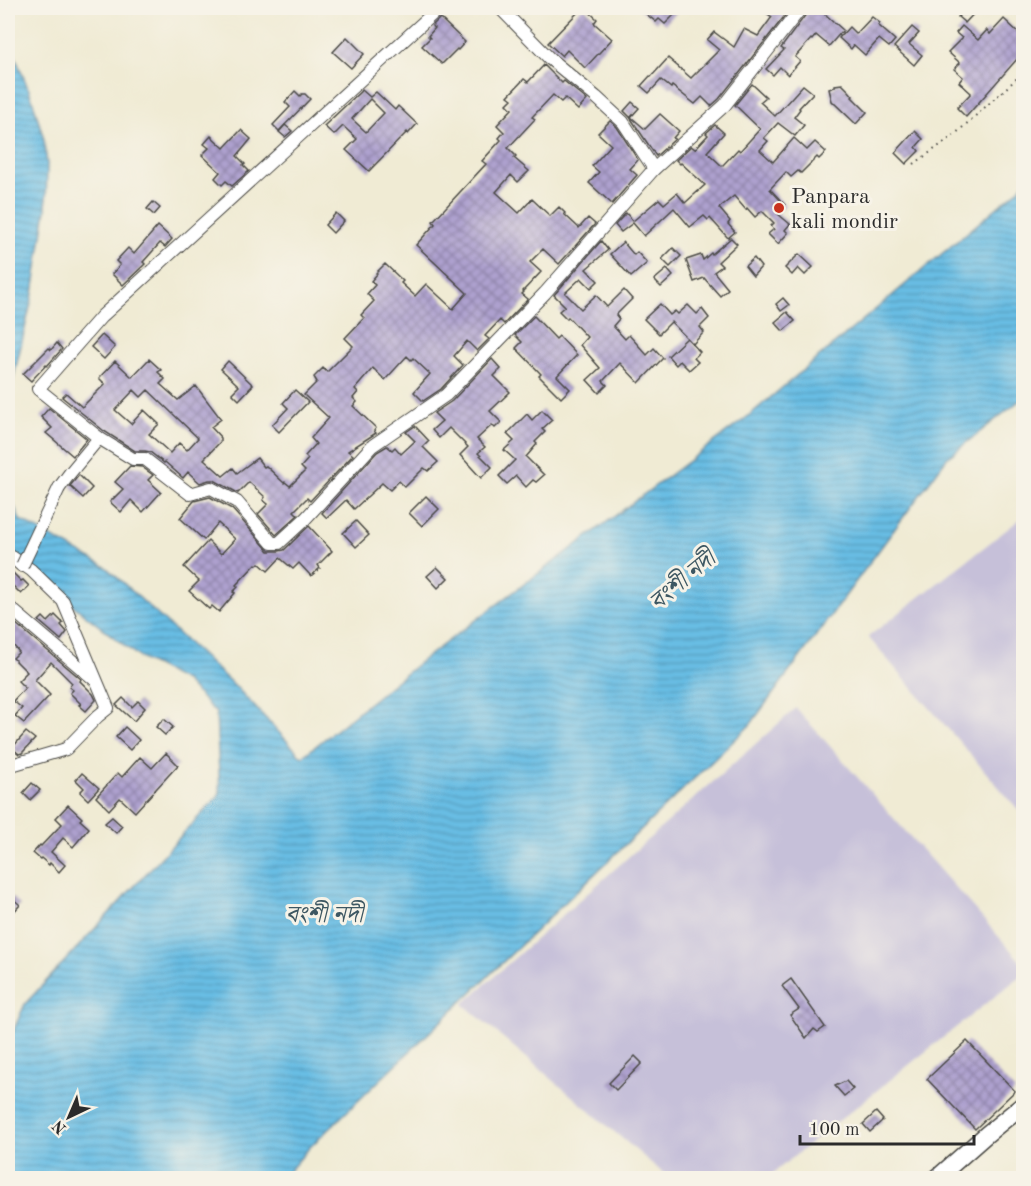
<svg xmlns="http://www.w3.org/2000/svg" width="1031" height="1186" font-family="'Old Standard TT','Noto Serif Bengali',serif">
	<defs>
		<pattern id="water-rules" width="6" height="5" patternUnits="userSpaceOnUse" patternTransform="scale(1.5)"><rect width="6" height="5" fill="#68bde4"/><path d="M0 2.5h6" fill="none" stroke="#569ab9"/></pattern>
		<pattern id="building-cross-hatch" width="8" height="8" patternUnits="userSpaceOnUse" patternTransform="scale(1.5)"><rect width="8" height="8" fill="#aea1cf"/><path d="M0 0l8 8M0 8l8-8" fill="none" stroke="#8e83a8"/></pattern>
	</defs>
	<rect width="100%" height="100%" fill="#f7f3e8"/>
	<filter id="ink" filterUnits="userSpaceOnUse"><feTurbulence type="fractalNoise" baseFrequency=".0167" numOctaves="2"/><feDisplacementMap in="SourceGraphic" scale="12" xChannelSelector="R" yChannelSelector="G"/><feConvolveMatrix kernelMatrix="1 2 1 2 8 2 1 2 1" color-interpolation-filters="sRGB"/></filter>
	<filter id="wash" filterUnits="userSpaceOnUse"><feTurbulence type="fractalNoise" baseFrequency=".008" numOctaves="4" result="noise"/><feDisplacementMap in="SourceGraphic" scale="24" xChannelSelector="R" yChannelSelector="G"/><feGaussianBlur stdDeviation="1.35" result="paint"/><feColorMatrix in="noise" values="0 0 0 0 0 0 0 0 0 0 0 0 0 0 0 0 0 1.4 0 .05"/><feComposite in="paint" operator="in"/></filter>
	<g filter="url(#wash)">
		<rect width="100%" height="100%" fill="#f0ebd4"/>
		<g fill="#c6c0d9">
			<polygon points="1023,517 1023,815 868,637"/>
			<polygon points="796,708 1023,964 1023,974 767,1178 669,1178 463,1004"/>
		</g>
		<g fill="url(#water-rules)" stroke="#4a7488" stroke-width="1.5">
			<polygon points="8,39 32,98 44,140 47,164 46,209 33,294 8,401"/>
			<polygon points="1023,183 1023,398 947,458 750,725 310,1147 283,1178 8,1178 8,1043 25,1004 220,794 216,713 185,681 142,659 8,555 8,491 20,520 106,567 238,689 302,757 420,662 746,418 1018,190"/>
		</g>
		<g id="blocks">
			<g fill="url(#building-cross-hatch)" fill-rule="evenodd">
				<polygon points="582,8 585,8 597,19 594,23 612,39 585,68 567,50 562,56 548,43"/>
				<polygon points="639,8 681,8 665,24 659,19 656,22"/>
				<polygon points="759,8 791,8 719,99 711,106 702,97 695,104 672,86 671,88 661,80 649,93 641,86 650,76 651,77 668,58 691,78 719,50 707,40 714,32 734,47 744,29 758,36 772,17"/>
				<polygon points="809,8 831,8 825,14 843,30 829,46 816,35 812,40 811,39 795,57 800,61 788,75 780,67 773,75 766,69 784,50 781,48 807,13"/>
				<polygon points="966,8 979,8 965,23 958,17"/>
				<polygon points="872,17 880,23 878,25 895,40 889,47 879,39 865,55 854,45 851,49 839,38 849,27 856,34"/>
				<polygon points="440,18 465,42 458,50 457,49 442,64 422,46 430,38 428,36 435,28 432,26"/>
				<polygon points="1004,19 1023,37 1023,63 1018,58 966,117 957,108 971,93 959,82 963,77 954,69 960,63 948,52 962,38 956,33 962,26 978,40 987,30 990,34"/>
				<polygon points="912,27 919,33 909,44 922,55 914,65 894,47"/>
				<polygon points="347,37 364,54 351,68 333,52"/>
				<path d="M544 65 562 83 564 81 587 100 578 110 565 98 561 102 553 95 532 117 535 119 508 148 516 156 514 158 529 171 518 182 511 175 496 192 519 213 532 199 550 216 559 207 565 213 564 214 579 228 588 218 595 224 559 264 543 249 530 262 541 272 523 291 524 292 522 294 528 299 504 324 500 320 485 336 489 339 477 351 467 341 454 356 463 365 441 389 423 401 414 392 430 374 413 358 411 360 407 356 385 380 373 368 355 389 358 392 353 398 357 402 353 406 376 428 374 431 376 433 348 451 353 455 310 501 307 498 294 511 298 515 276 535 258 514 268 504 263 500 265 497 249 482 238 493 214 480H209L200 483 188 472 183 478 165 462 164 463 150 452 145 451H135L104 431 62 397 66 393 82 407 105 384 99 378 115 361 132 377 149 359 161 370 158 372 165 379 160 384 178 400 196 386 221 419 211 427 221 438V441L204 459 223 476 233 468 237 473 257 458 264 467 266 466 284 483 285 482 290 486 305 471 301 467 308 459 305 456 316 444 311 438 329 418 304 395 317 382 314 377 323 368 327 372 353 346 345 338 364 318 361 315 374 301 367 294 375 285 371 281 377 274 376 273 385 264 403 281 401 283 415 296 426 284 453 309 467 293 416 245 435 224 433 221 486 164 482 161 501 140 499 138 504 132 497 125 512 109 507 104 512 99 508 96 524 79 528 82ZM134 390 141 397 148 390 198 438 187 450 179 443 170 453 149 434 159 424 144 410 131 424 115 410Z"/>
				<polygon points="752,84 766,97 760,102 775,116 803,85 813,93 799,108 800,109 794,117 804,125 795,136 778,123 764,138 768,141 760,150 773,162 794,138 807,150 815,142 826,152 819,159 817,157 801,173 798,171 791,177 786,172 770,189 785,205 778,214 790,224 785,230 788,233 778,244 768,234 774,229 771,226 774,223 762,211 755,217 747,208 746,210 734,196 719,208 730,221 728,224 735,232 728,238 710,218 708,220 704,216 690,227 674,208 644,236 633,223 621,232 615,225 626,213 633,221 659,199 664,204 677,193 685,203 705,185 681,163 680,164 676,160 691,146 695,149 708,135 706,133 715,125 724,133 707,152 722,166 738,149 740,151 760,129 735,105"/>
				<polygon points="842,84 849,91 853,96 852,97 867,112 856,124 832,101 829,89 835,87 835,85"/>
				<path d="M362 90 370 97 376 92 395 110 398 106 417 124 408 134 407 132 369 171 346 150 357 139 343 126 334 135 324 126ZM370 99 384 113 366 132 352 119Z"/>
				<polygon points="295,91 300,96 302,94 305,94 310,99 279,131 273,125 290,107 285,102"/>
				<polygon points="632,102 639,108 631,117 645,129 660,114 679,131 673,138 675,139 656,156 630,117 624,111"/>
				<polygon points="610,121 617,127 638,160 630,169 637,175 612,204 589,183 599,172 592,166 611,145 598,133"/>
				<polygon points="285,125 292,131 285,137 279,132"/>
				<polygon points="241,130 251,139 237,156 245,164 243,165 249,171 232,186 226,181 222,185 215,178 220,172 202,155 209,148 204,144 211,136 224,148"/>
				<polygon points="915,131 923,139 916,147 919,151 906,164 895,153"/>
				<polygon points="153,202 160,208 154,215 147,209"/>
				<polygon points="336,213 344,221 333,233 325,225"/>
				<polygon points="158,226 172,239 165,247 160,243 143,262 145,264 123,285 112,274 120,265 116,261 128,248 134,254"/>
				<polygon points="731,238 737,244 718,262 722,266 714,272 728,289 720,296 704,278 694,282 686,260 701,255 703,260 711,253 712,254"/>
				<polygon points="601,241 608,250 586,269 598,281 591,288 581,278 565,293 581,309 596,295 607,307 624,290 632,299 616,315 619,319 613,326 625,339 629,335 647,355 654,348 663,358 639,383 620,363 603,381 607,385 599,393 587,380 600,368 580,345 587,337 568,317 567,319 559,311 565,306 554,295"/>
				<polygon points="623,242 634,255 637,252 647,263 631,277 610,254"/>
				<polygon points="673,248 681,256 670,267 662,259"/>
				<polygon points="799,254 813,267 805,275 798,268 792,275 785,268"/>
				<polygon points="754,258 761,267 753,276 745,266"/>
				<polygon points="667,269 673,276 661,287 654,280"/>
				<polygon points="783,298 789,305 781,311 776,304"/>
				<polygon points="660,304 670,315 675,311 678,314 688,305 697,314 702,309 709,318 700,327 704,332 693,344 671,322 659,334 644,319"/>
				<polygon points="787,312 795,321 783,331 775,322"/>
				<polygon points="534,316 556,339 559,336 577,355 557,376 570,389 561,398 539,376 541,374 516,348 522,342 515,335"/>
				<polygon points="102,335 115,347 104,359 91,347"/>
				<polygon points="687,338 700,352 694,358 698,362 689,370 680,361 676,365 668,356"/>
				<polygon points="57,343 62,349 47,366 46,365 31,381 23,374 49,348 51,350"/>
				<polygon points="492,359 501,369 494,376 510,392 490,411 501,422 495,428 492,425 477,439 485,447 478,453 492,467 481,478 460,455 468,447 449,428 439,438 432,430 442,421 434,413 452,401"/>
				<polygon points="228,361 253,385 239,400 232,393 239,386 221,369"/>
				<polygon points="295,390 308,402 279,432 272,425 288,408 283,403"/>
				<polygon points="49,408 87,439 73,456 46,433 52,428 41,417"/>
				<polygon points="542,410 552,420 542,429 545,432 535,442 537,444 526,457 544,475 536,482 533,480 526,487 516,476 507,484 499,476 515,460 504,450 514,441 507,434 527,414 532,420"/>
				<polygon points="415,426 429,441 423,447 438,462 428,471 424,468 405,487 399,481 390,490 382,483 354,509 346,500 327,518 322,513 377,452 387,446 392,450 395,447 401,454 415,441 406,432"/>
				<polygon points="130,466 142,467 153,475 148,480 161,492 143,512 131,500 121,512 110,502 123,489 115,482"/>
				<polygon points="79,475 92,488 83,498 70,486"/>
				<polygon points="426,496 439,509 422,526 409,513"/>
				<polygon points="210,497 232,509 269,551 279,551 284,550 309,526 332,551 318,565 320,568 311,576 299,563 293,569 280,558 268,571 259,563 257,565 256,564 236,585 238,587 233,592 235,593 219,612 212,606 209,609 189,591 199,581 184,567 208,541 221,554 235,539 218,523 204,540 180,518 194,501"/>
				<polygon points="356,521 369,535 356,547 343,533"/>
				<polygon points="437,567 448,578 438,588 427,576"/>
				<polygon points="8,568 21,581 23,580 29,586 21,594 8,581"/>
				<polygon points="55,615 63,623 61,625 67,632 61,640 39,621 43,617 48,622"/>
				<polygon points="15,623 81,679 80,681 93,694 96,700 86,711 79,705 81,704 70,693 73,690 69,687 72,683 51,662 35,680 50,695 24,723 15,716 22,708 13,701 25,688 18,681 27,672 13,658 19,652 8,639 8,632"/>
				<polygon points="123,698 132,707 138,701 145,708 134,721 116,705"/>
				<polygon points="164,719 173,727 165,735 156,727"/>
				<polygon points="125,727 139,740 130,750 116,737"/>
				<polygon points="26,732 35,739 22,753 19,754 12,748"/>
				<polygon points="166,753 178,765 135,812 120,798 109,810 96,797 118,773 122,777 140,757 152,768"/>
				<polygon points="82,773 99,788 88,800 80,792 84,788 76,780"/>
				<polygon points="32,783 40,790 30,800 23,793"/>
				<polygon points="68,805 82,818 80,820 89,828 73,847 63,838 51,852 65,865 59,872 50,863 49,865 41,858 40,859 33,853 40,845 41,846 62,824 56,818"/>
				<polygon points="112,817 122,826 116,833 105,823"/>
				<polygon points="8,894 20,905 8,918"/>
				<polygon points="791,979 825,1027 818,1032 814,1029 806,1038 790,1015 799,1009 782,986"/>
				<polygon points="967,1041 1015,1091 975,1129 927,1079"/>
				<polygon points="635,1056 642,1063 616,1090 609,1083"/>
				<polygon points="846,1081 853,1089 844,1096 835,1086"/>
				<polygon points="876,1112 883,1120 870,1132 863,1124"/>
			</g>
		</g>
	</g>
	<g filter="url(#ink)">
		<use href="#blocks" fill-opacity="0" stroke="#494844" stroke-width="1.5"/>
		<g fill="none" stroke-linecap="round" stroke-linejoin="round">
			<defs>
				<g id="street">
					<polyline points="500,8 549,58 596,97 623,122 654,169"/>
					<polyline points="99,438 38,389 101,317 439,8"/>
					<polyline points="59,488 70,473 99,438 133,459 145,459 190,494 211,488 237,502 272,543 279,543 305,519 372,446 446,395 545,293 654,169 725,105 801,8"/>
					<polyline points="8,606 95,680"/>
					<polyline points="8,766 66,749 98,716 108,708 63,601 31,570 12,557 22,566"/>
				</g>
				<polyline id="secondary" points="937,1178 987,1134 1024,1104"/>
			</defs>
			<use href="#street" stroke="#494844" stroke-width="14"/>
			<use href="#secondary" stroke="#494844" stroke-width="19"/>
			<polyline stroke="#494844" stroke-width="2" stroke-dasharray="1.5 4.5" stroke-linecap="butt" points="914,164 953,136 1024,72"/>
			<use href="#street" stroke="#fff" stroke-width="12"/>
			<use href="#secondary" stroke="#fff" stroke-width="16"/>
			<defs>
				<polyline id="street-bridge" points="22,566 59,488"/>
			</defs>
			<use href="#street-bridge" stroke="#494844" stroke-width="14" stroke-linecap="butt"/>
			<use href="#street-bridge" stroke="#fff" stroke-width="12"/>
		</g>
	</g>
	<circle fill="#c8321e" stroke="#f7f3e8" stroke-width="2" cx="779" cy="208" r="6"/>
	<g text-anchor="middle" stroke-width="6" stroke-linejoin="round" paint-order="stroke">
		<g font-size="22" fill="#2b2b2b" stroke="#f7f3e8" text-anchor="start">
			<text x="791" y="203">Panpara<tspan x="791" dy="25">kali mondir</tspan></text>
		</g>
		<g font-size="24" font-style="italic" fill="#3d5762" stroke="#f7f3e8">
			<text transform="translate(682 580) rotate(-40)" y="8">বংশী নদী</text>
			<text x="324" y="922">বংশী নদী</text>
		</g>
	</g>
	<rect width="1031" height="1186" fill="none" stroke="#f7f3e8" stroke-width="30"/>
	<g transform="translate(69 1117) rotate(224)" stroke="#f7f3e8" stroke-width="4.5" paint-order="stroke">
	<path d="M0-4.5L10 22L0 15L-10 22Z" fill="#2b2b2b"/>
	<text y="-9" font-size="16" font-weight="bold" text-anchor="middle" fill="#2b2b2b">N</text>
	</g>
	<path d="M800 1135v9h174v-9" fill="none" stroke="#2b2b2b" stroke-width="3"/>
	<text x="809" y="1135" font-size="18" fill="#2b2b2b" stroke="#f7f3e8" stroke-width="4.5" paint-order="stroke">100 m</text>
</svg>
